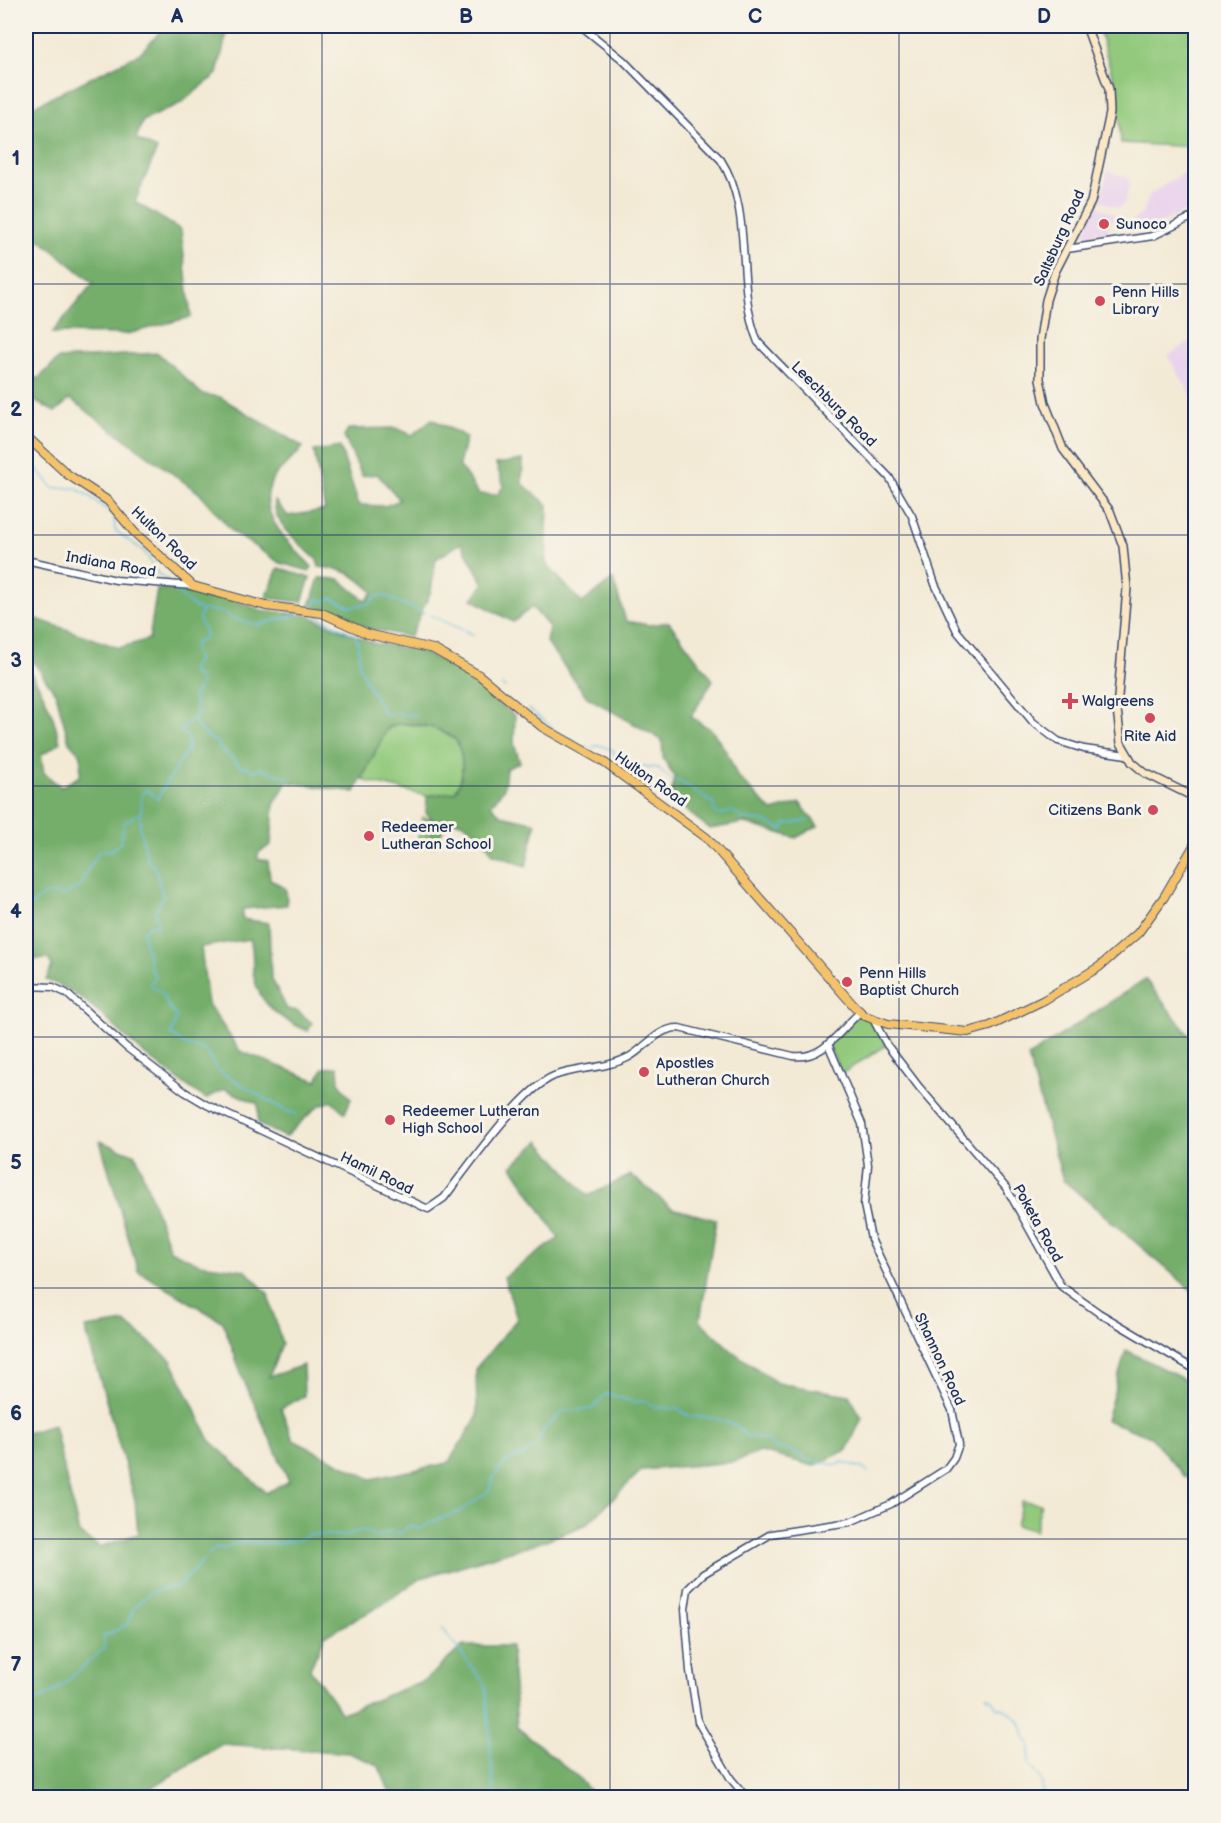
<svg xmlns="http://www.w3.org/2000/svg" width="1221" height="1823" font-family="'Balsamiq Sans',sans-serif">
	<rect width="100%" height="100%" fill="#f7f3e8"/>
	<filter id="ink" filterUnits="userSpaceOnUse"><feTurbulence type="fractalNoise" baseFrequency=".0167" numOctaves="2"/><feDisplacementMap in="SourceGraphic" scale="12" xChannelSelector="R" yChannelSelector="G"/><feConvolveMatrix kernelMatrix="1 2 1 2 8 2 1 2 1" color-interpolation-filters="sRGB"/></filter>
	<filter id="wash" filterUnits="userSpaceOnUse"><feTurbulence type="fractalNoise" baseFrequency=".008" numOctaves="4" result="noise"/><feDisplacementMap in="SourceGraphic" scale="24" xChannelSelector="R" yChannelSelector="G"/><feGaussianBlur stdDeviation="1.35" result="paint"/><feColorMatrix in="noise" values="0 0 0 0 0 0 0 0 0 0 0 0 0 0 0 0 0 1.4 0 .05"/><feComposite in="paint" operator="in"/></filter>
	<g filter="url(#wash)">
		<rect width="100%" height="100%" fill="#f3ead5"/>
		<g fill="#e9d2ee">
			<polygon points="1193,167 1195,207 1139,233 1132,221 1143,213 1149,195"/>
			<polygon points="1108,171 1127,177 1130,183 1124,204 1118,208 1100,200"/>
			<polygon points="1094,205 1115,214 1106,233 1097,231 1090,237 1081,231"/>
			<polygon points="1195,338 1195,402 1168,356"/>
		</g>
		<g fill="#92c97b" stroke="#567c6c" stroke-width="1.5">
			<polygon points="1098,26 1195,26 1195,147 1121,143 1117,91"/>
			<path d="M398 723 435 728 456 740C464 756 465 777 455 792L427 796 362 780 383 732Z"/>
			<polygon points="423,817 431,820 424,847 417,843"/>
			<polygon points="860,1012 873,1019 887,1045 841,1074 828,1044"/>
			<polygon points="1022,1501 1041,1504 1035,1531 1016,1525"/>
		</g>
		<g fill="#75ad6b" stroke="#486e64" stroke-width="1.5">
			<polygon points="166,26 216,26 228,28 217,74 181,103 143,121 136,139 157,149 135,202 181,230 191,317 127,334 52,333 93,283 33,234 26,271 26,105 34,106 139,54"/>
			<path d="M158 353 202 394 220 397 303 447C296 457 285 464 277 473 249 510 289 542 312 567L309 571 280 563 234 533 199 493 70 399 55 412 26 396V373L38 379 58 359Z"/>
			<path d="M432 419 466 437 459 465 479 494 497 495 504 486 496 464 523 460 522 483 548 505 546 564 582 603 613 579 626 621 649 625 669 622 713 680 691 717 712 730 728 754 737 776 772 811 800 803 818 826 796 838 744 823 710 829 671 799 674 776 663 758 662 740 587 697 546 642 549 627 532 607 513 622 472 599 484 584 461 543 436 559 431 591 410 637 367 628 332 611 310 606 319 578 339 579 366 601 373 592C354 574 346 569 319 567L317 560C303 546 271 523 275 501L288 516 325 510 314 451 340 447 359 505 385 506 400 500 377 474 362 476 344 437 348 429 396 428 412 435Z"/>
			<polygon points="278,568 310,578 302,602 266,598"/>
			<path d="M157 589H194L195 595C203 600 208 600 217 595L261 610 306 615 373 643 415 650 450 664 515 716 514 744 520 762 506 769 504 789 491 805 501 815 536 823 526 866 493 854 480 835 462 822 448 821 434 846H427L434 821 426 813 427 796 455 792C465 777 464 756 456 740 440 727 408 718 388 727L355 792 287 782 274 805 271 845 259 852 257 859 268 861 270 879 286 889 287 905 243 909 242 919 269 923 271 977 287 1009 298 1011 312 1023 308 1031C280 1019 258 1005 253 972 252 960 254 950 250 939L201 947 208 1004 240 1051 317 1081 323 1068 338 1067 339 1082 351 1099 345 1113 332 1101 318 1106 285 1137 258 1124V1104L225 1089 206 1099C184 1084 162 1069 142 1052 113 1027 84 991 46 980L52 966 48 959H33L26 971V666C43 690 54 714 60 743L41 755 44 773 61 787 80 776 81 755 69 742 56 694 26 651V615L119 648 149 639Z"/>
			<polygon points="1145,979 1195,1043 1195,1293 1063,1180 1028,1057"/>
			<polygon points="100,1141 136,1155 170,1250 200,1264 245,1270 268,1294 282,1344 269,1377 303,1365 304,1396 281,1408 293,1440 371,1479 448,1463 477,1417 476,1368 517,1319 504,1277 559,1238 512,1166 539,1141 588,1196 631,1175 672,1208 716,1220 700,1321 731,1350 777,1383 849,1395 862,1418 847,1450 814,1466 761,1452 734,1462 642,1470 587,1524 544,1541 421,1578 378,1607 325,1636 310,1669 342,1713 425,1680 463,1646 511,1646 517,1727 578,1777 595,1797 392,1797 378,1765 349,1753 222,1744 148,1790 148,1797 26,1797 26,1433 54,1425 79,1533 100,1547 138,1534 135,1500 85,1328 125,1322 171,1360 210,1440 266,1493 289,1481 243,1379 223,1322 138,1271"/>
			<polygon points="1126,1350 1195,1385 1195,1483 1184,1476 1151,1437 1106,1420"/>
		</g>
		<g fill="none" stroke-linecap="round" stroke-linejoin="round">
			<g stroke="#64bce1" stroke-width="1.5">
				<path d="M26 455 53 488H75L88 495 114 516 115 530C124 538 133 543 142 550 154 559 146 569 169 581"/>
				<polyline points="175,592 197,609 224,612 232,618 257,625 302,614"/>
				<polyline points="312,607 319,598 323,602 331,598 351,607 371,603 374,597 385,596 424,613"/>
				<polyline points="202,610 199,619 206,634 205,638 195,643 194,653 198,659 192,668 193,674 198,677 201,686 193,696 198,714 180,730 188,737 188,748 157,799 148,790 142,793 140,828 148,862 155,867 163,897 155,911 158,926 150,925 143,932 151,970 155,976 150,985 162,993 168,1006 177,1017 171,1034 183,1044 205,1050 216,1068 224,1074 284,1110 297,1114"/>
				<polyline points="430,615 474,635"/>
				<path d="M317 616 355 635C361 645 357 656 360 667 365 685 377 697 384 714L416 715"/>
				<polyline points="502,685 505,688"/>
				<polyline points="529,709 554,729"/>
				<path d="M193 719C198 729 207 739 218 742L219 748C227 752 234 761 241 767H248L253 771 260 768 290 779"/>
				<polyline points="565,736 575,741"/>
				<polyline points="584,746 591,748 599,745 613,750 615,757 627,762"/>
				<polyline points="632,765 658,768 673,781 679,781 713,803 714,810 719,815 733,811 744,819 764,821 783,830 785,824 808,821"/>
				<path d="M26 905H33C41 893 49 892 63 895L81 886C84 872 93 864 99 851L112 850 121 842 124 822 140 813"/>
				<polyline points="208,1555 216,1547 225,1549 231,1544 245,1542 273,1544 300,1540 308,1534 345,1536 362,1530 377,1537 390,1531 401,1533 410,1525 421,1529 431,1522 459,1512 489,1491 492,1480 507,1460 524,1455 538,1443 544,1429 564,1411 593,1409 604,1395 608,1394 634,1402 646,1401 655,1407 678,1409 689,1416 714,1418 737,1426 747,1437 765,1439 775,1448 789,1450 810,1461 838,1465 843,1462 862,1468 868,1472"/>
				<polyline points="442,1628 486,1686 494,1798"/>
				<path d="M986 1696 993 1700 996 1707C1010 1708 1025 1724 1025 1738L1030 1744 1029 1766C1041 1774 1044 1784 1042 1798"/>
				<path d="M26 1702C51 1703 83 1664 104 1649V1636L126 1626 135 1606 151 1592 180 1585 203 1560"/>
			</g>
		</g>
	</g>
	<g filter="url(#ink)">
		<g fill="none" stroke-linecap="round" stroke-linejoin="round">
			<defs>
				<g id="tertiary">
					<path d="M581 26 623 60 721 160C755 213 734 285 758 342L889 477 912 516 935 584 957 631 1033 722 1058 741 1084 749 1127 755"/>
					<polyline points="1067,249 1153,236 1196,215"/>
					<polyline points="26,560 116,580 193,586"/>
					<path d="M26 986 53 987 66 993 126 1047 185 1092 207 1105 428 1209 444 1198C467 1168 522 1089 554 1076 578 1067 606 1069 629 1057 647 1047 657 1028 679 1028L793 1056C823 1060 839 1031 860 1012"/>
					<polyline points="873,1019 887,1045 919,1087 1007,1189 1061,1286 1099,1313 1196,1370"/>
					<polyline points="747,1798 731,1779 698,1722 690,1671 685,1609 688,1589 703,1574 771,1534 850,1522 891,1504 946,1469 954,1458 959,1444 952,1410 871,1239 864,1205 868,1165 862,1124 828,1044"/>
				</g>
				<polyline id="secondary" points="1086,26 1109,89 1110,113 1091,202 1055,272 1046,300 1040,339 1040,379 1045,403 1063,449 1110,511 1123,546 1127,588 1117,709 1121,743 1132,762 1145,773 1196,798"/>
				<polyline id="primary" points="26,436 67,474 108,501 135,533 193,586 266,606 322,613 368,634 433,649 479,675 542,727 602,761 707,838 855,1007 865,1016 888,1024 968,1032 990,1026 1044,1000 1099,967 1138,933 1164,897 1196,842"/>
			</defs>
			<use href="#tertiary" stroke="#3b4b70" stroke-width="9"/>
			<use href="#secondary" stroke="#3b4b70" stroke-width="10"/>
			<use href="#primary" stroke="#3b4b70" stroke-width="10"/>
			<use href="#tertiary" stroke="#fff" stroke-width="6"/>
			<use href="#secondary" stroke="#fbe7c3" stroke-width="7"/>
			<use href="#primary" stroke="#f4c26a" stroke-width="8"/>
		</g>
	</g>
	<path fill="none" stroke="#1b2f5e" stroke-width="1.5" stroke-opacity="0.55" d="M322 26V1798M610 26V1798M899 26V1798M26 284H1196M26 535H1196M26 786H1196M26 1037H1196M26 1288H1196M26 1539H1196"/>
	<g fill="#d1495b" stroke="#f7f3e8" stroke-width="2">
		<circle cx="1104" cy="224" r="6"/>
		<circle cx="1100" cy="301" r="6"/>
		<path d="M1067 692h6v6h6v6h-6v6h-6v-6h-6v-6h6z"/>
		<circle cx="1150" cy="718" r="6"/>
		<circle cx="1153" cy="810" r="6"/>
		<circle cx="369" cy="836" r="6"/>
		<circle cx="847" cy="982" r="6"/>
		<circle cx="644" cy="1072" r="6"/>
		<circle cx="390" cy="1120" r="6"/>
	</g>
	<g text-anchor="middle" stroke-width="6" stroke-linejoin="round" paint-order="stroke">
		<g font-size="15" fill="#1b2f5e" stroke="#f7f3e8" text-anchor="start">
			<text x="1116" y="229">Sunoco</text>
			<text x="1112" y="297">Penn Hills<tspan x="1112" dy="17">Library</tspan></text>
			<text x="1082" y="706">Walgreens</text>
			<text x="1150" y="741" text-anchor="middle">Rite Aid</text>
			<text x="1141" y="815" text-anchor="end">Citizens Bank</text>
			<text x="381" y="832">Redeemer<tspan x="381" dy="17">Lutheran School</tspan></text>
			<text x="859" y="978">Penn Hills<tspan x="859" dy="17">Baptist Church</tspan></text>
			<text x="656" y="1068">Apostles<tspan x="656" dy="17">Lutheran Church</tspan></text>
			<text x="402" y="1116">Redeemer Lutheran<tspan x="402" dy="17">High School</tspan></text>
		</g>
		<g font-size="15" fill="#1b2f5e" stroke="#f7f3e8">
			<text transform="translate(1059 238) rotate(-66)" y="5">Saltsburg Road</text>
			<text transform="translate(834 404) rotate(45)" y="5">Leechburg Road</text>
			<text transform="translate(164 538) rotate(44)" y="5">Hulton Road</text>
			<text transform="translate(111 564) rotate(10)" y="5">Indiana Road</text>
			<text transform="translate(651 779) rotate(35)" y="5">Hulton Road</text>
			<text transform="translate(377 1173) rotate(26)" y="5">Hamil Road</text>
			<text transform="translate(1038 1223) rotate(61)" y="5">Poketa Road</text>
			<text transform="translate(940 1359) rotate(65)" y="5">Shannon Road</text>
		</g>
	</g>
	<rect width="1221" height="1823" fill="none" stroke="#f7f3e8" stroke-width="66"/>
	<rect x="33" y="33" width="1155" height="1757" fill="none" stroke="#1b2f5e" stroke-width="2"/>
	<g font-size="20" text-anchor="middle" font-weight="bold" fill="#1b2f5e">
		<text x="177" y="23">A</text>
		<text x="466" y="23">B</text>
		<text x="755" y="23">C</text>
		<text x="1044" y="23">D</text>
		<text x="16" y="165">1</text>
		<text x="16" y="416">2</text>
		<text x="16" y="667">3</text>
		<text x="16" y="918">4</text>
		<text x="16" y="1169">5</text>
		<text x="16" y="1420">6</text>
		<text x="16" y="1671">7</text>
	</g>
</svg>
